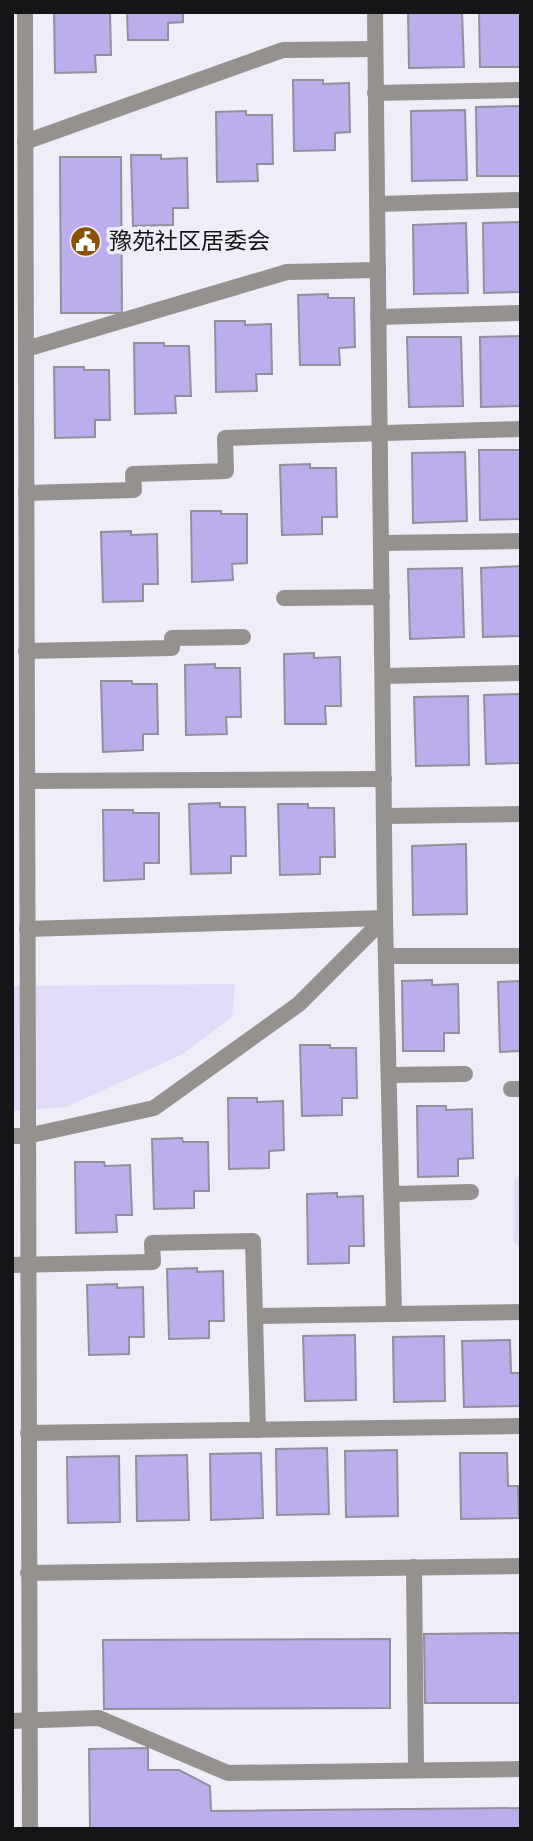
<svg xmlns="http://www.w3.org/2000/svg" width="533" height="1841" font-family="Montserrat,'Noto Sans SC',sans-serif">
	<rect width="100%" height="100%" fill="#efedf8"/>
	<g fill="#e1dbf8">
		<polygon points="235,984 232,1017 181,1055 66,1107 12,1111 12,986"/>
		<polygon points="521,1173 521,1251 513,1239 514,1181"/>
	</g>
	<g fill="#bcadec" stroke="#92909a" stroke-width="2">
		<polygon points="54,12 110,12 111,55 95,55 96,72 55,73"/>
		<polygon points="127,12 183,12 183,22 168,23 168,40 128,40"/>
		<polygon points="408,12 462,12 464,67 409,68"/>
		<polygon points="479,12 521,12 521,67 480,67"/>
		<polygon points="293,80 323,80 323,84 349,83 350,132 335,133 335,150 294,151"/>
		<polygon points="521,106 521,176 477,176 476,107"/>
		<polygon points="465,110 467,180 412,181 411,111"/>
		<polygon points="246,111 246,115 272,115 273,164 257,164 258,181 217,182 216,112"/>
		<polygon points="131,155 161,155 161,159 187,158 188,208 173,208 173,225 133,226"/>
		<polygon points="60,157 121,157 122,313 61,313"/>
		<polygon points="521,222 521,292 484,293 483,223"/>
		<polygon points="466,223 468,293 414,294 413,225"/>
		<polygon points="328,294 328,298 354,298 355,347 339,348 340,365 300,365 298,295"/>
		<polygon points="215,321 245,321 245,325 271,324 272,374 256,374 257,391 216,392"/>
		<polygon points="521,336 521,406 481,407 480,337"/>
		<polygon points="407,337 461,337 463,406 409,407"/>
		<polygon points="134,343 164,343 164,346 189,346 191,396 175,396 176,413 135,414"/>
		<polygon points="54,367 84,367 84,370 109,370 110,420 95,420 95,437 55,438"/>
		<polygon points="479,450 521,450 521,519 480,520"/>
		<polygon points="465,452 467,521 413,523 412,453"/>
		<polygon points="310,464 310,468 336,468 337,517 322,517 322,534 282,535 280,465"/>
		<polygon points="191,511 221,511 221,514 247,514 247,563 232,564 233,580 192,582"/>
		<polygon points="131,531 131,535 157,534 158,584 143,584 143,601 103,602 101,532"/>
		<polygon points="521,566 521,636 483,637 481,568"/>
		<polygon points="462,568 464,637 410,639 408,569"/>
		<polygon points="314,653 314,658 340,657 341,706 325,706 326,724 285,724 284,654"/>
		<polygon points="215,664 215,668 240,668 241,717 226,717 227,734 186,735 185,665"/>
		<polygon points="101,681 132,681 132,684 157,684 158,734 143,734 143,750 103,752"/>
		<polygon points="521,694 521,763 486,764 484,695"/>
		<polygon points="468,696 469,765 416,766 414,697"/>
		<polygon points="220,803 220,807 245,807 246,856 231,856 231,873 191,874 189,804"/>
		<polygon points="278,804 308,804 308,808 334,808 335,857 320,857 320,874 280,875"/>
		<polygon points="103,810 133,810 133,813 159,813 159,863 144,863 144,879 104,881"/>
		<polygon points="466,844 467,914 413,915 412,846"/>
		<polygon points="432,980 432,985 458,984 459,1033 444,1033 444,1051 403,1051 402,981"/>
		<polygon points="521,981 521,1051 500,1052 498,982"/>
		<polygon points="300,1045 330,1045 330,1048 356,1048 357,1098 342,1098 342,1115 302,1116"/>
		<polygon points="228,1098 257,1098 257,1102 283,1101 284,1150 269,1151 269,1168 229,1169"/>
		<polygon points="417,1106 446,1106 446,1110 472,1109 473,1158 458,1159 458,1176 418,1177"/>
		<polygon points="182,1138 183,1142 208,1142 209,1191 194,1191 194,1208 154,1209 152,1139"/>
		<polygon points="75,1162 104,1162 105,1166 130,1165 132,1215 116,1215 117,1232 76,1233"/>
		<polygon points="337,1193 337,1197 363,1196 364,1246 349,1246 349,1263 308,1264 307,1194"/>
		<polygon points="197,1268 197,1272 223,1271 224,1321 209,1321 209,1338 169,1339 167,1269"/>
		<polygon points="117,1284 117,1288 143,1287 144,1337 129,1337 129,1354 89,1355 87,1285"/>
		<polygon points="355,1335 356,1400 305,1401 303,1336"/>
		<polygon points="444,1336 445,1401 394,1402 393,1337"/>
		<polygon points="510,1340 511,1373 521,1373 521,1406 464,1407 462,1341"/>
		<polygon points="327,1448 329,1514 277,1515 276,1449"/>
		<polygon points="397,1450 398,1516 346,1517 345,1451"/>
		<polygon points="261,1453 263,1518 211,1520 210,1454"/>
		<polygon points="460,1453 507,1453 508,1486 518,1486 519,1518 461,1519"/>
		<polygon points="187,1455 189,1520 137,1521 136,1456"/>
		<polygon points="119,1456 120,1522 68,1523 67,1457"/>
		<polygon points="521,1633 521,1703 425,1703 424,1634"/>
		<polygon points="390,1639 390,1708 104,1709 103,1640"/>
		<polygon points="148,1748 148,1770 179,1770 210,1786 211,1811 521,1808 521,1829 90,1829 89,1749"/>
	</g>
	<g fill="none" stroke-linecap="round" stroke-linejoin="round">
		<g stroke="#95918e" stroke-width="16">
			<polyline points="25,12 30,1829"/>
			<polyline points="375,12 385,918 394,1313"/>
			<polyline points="375,93 521,90"/>
			<polyline points="25,142 283,50 375,49"/>
			<polyline points="377,204 521,200"/>
			<polyline points="378,317 521,313"/>
			<polyline points="26,349 287,272 378,270"/>
			<polyline points="26,493 134,490 133,474 226,471 225,438 521,429"/>
			<polyline points="381,543 521,541"/>
			<polyline points="284,598 382,597"/>
			<polyline points="26,651 172,648 172,638 243,637"/>
			<polyline points="383,676 521,673"/>
			<polyline points="27,781 384,779"/>
			<polyline points="385,816 521,814"/>
			<polyline points="27,929 385,918"/>
			<polyline points="386,956 521,956"/>
			<polyline points="389,1075 465,1074"/>
			<polyline points="511,1089 521,1089"/>
			<polyline points="12,1136 27,1136 154,1108 299,1004 385,918"/>
			<polyline points="392,1194 471,1192"/>
			<polyline points="12,1265 153,1262 152,1243 253,1241 258,1430"/>
			<polyline points="255,1316 521,1312"/>
			<polyline points="28,1433 521,1426"/>
			<polyline points="414,1567 416,1770"/>
			<polyline points="28,1573 521,1566"/>
			<polyline points="12,1721 99,1718 228,1773 521,1769"/>
		</g>
	</g>
	<defs>
		<symbol id="civic-disc" viewBox="-11 -11 22 22"><circle r="9.5" fill="#885103" stroke="#efedf8"/><path d="M-.6-6.5H3V-4.5H.6V-3L4-1V1h2V6H-6V1h2V-1L-.6-3ZM-1.2 2.5V6h2.4V2.5Z" fill="#fff"/></symbol>
	</defs>
	<g fill-rule="evenodd">
		<use href="#civic-disc" x="68" y="224" width="35" height="35"/>
	</g>
	<g text-anchor="middle" stroke-width="7" stroke-linejoin="round" paint-order="stroke">
		<g font-size="23" fill="#151518" stroke="#efedf8" text-anchor="start">
			<text x="109" y="249">豫苑社区居委会</text>
		</g>
	</g>
	<rect width="533" height="1841" fill="none" stroke="#151518" stroke-width="28"/>
</svg>
